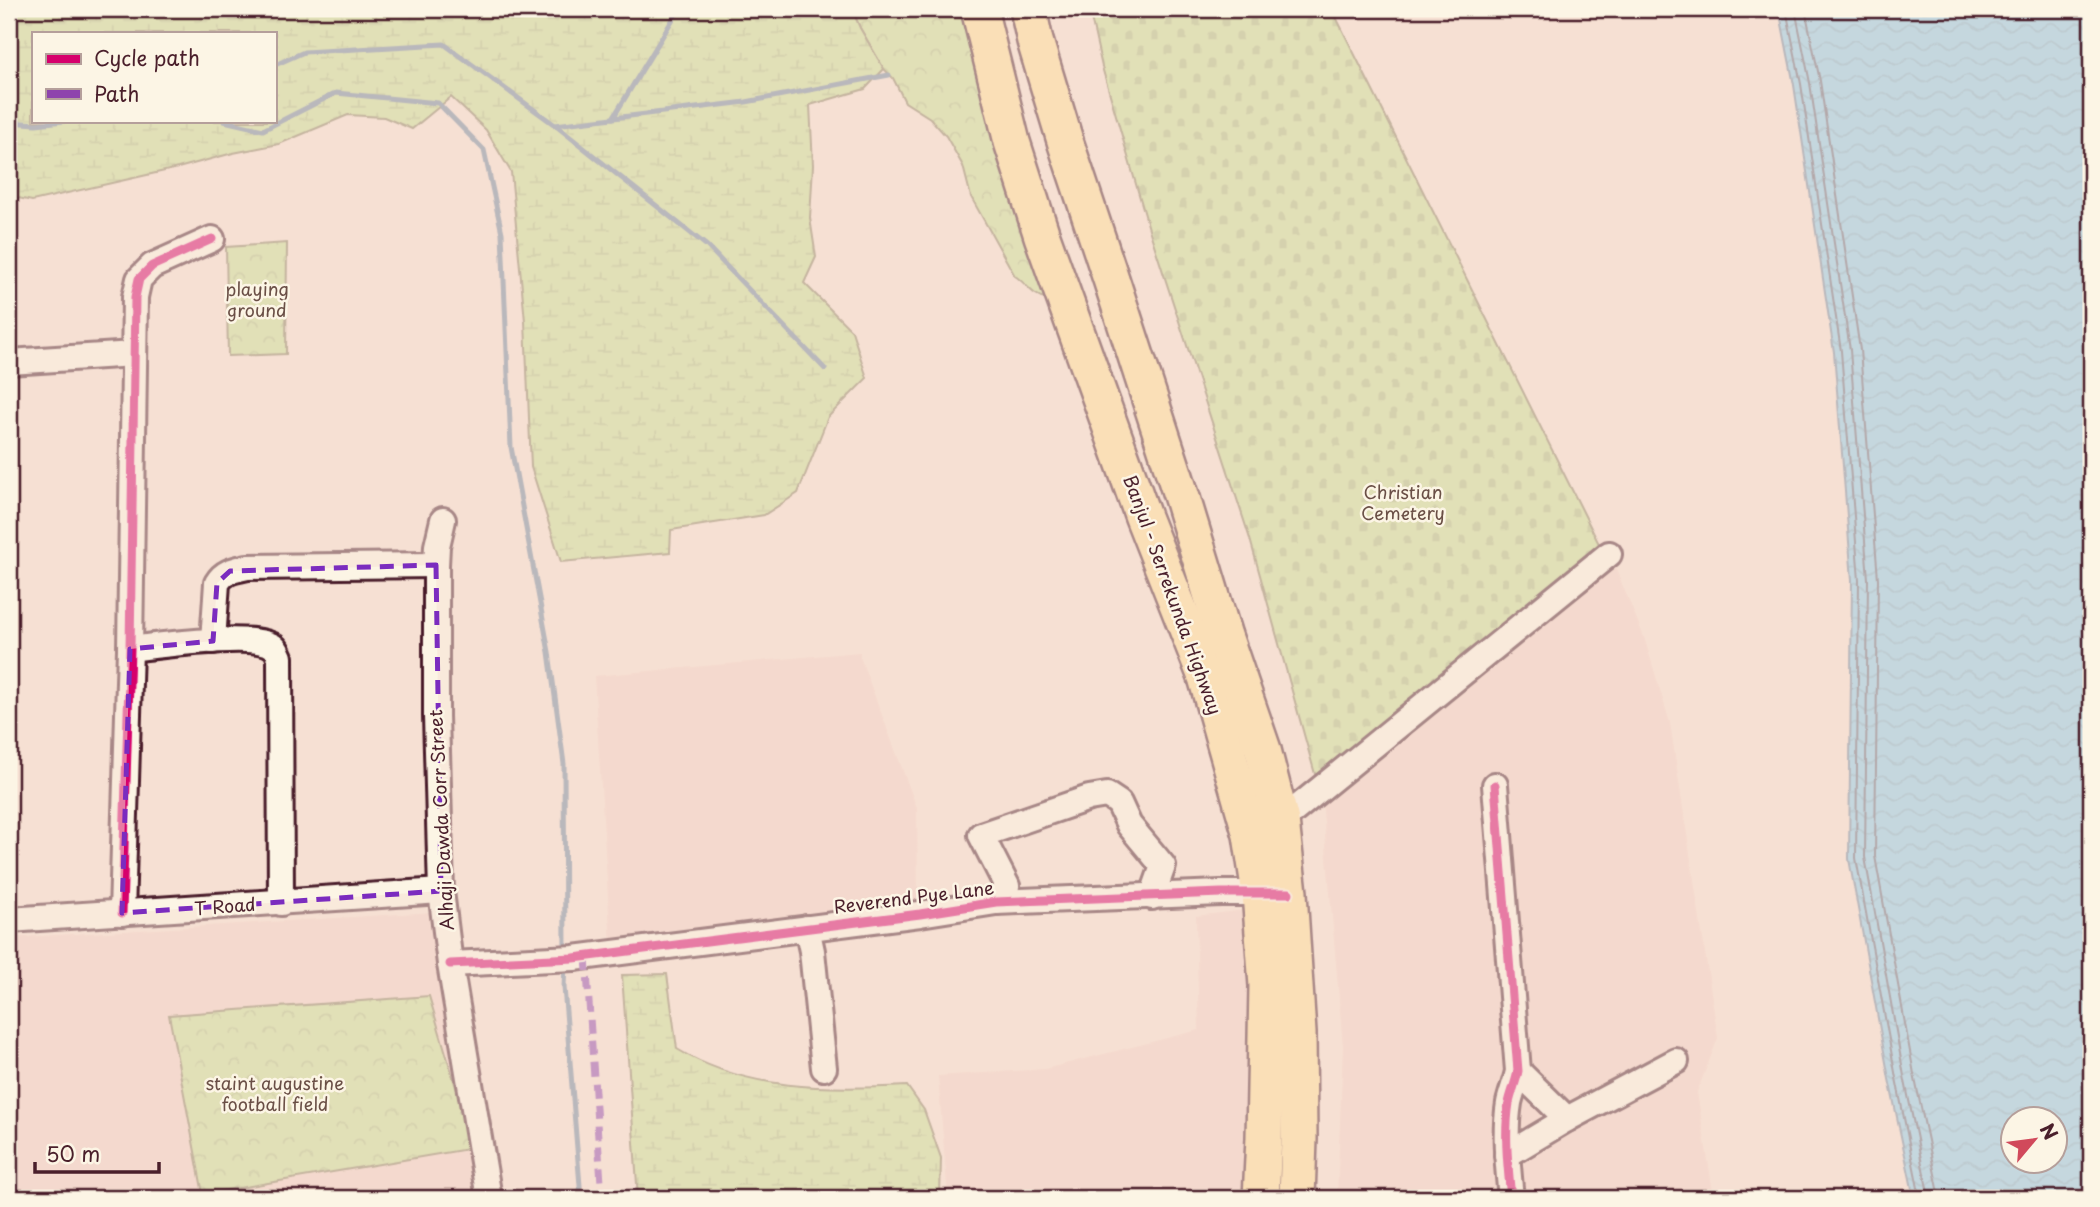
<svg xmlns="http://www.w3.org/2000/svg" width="2100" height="1207" font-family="'Playpen Sans',sans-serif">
	<defs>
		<pattern id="forest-crowns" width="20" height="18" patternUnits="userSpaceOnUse" patternTransform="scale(1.75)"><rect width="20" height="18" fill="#c8df95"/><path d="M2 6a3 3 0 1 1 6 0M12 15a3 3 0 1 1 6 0" fill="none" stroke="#adbf81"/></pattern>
		<pattern id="wetland-marsh" width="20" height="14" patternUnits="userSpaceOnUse" patternTransform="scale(1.75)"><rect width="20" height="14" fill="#c8df95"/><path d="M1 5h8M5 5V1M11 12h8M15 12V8" fill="none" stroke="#adbf81"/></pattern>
		<pattern id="cemetery-stones" width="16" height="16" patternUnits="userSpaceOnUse" patternTransform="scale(1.75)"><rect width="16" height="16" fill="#c8df95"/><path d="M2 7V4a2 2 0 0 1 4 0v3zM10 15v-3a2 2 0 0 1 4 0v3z" fill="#adbf81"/></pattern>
		<pattern id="water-waves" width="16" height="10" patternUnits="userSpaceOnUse" patternTransform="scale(1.75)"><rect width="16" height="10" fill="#8acdec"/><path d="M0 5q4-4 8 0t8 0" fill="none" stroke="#79b0cb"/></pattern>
	</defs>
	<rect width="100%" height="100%" fill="#f6e0d3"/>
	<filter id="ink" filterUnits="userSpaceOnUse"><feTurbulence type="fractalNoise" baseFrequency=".0143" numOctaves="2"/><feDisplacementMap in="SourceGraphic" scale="14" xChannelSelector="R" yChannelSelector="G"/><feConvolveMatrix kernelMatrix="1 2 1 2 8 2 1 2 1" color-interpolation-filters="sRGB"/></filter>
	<g filter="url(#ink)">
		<g fill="#f2d1c7">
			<polygon points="1612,560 1644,637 1670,723 1718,1038 1697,1092 1714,1198 1337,1198 1343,1046 1322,799"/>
			<polygon points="860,652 860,657 917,808 918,903 789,916 611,944 594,676"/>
			<polygon points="1254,909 1256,1198 948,1198 938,1076 1045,1069 1199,1030 1196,916"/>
			<polygon points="435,912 466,960 474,1148 483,1198 9,1198 9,938"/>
		</g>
		<g fill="url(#forest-crowns)" stroke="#897f60" stroke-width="2">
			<path d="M852 9H970L1046 298C1033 297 1026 283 1015 276L971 197 963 166 946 136 930 118 905 102 893 78 884 69 860 28Z"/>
			<polygon points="287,243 286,354 228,356 226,247"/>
			<polygon points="429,996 474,1148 203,1194 169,1015"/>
		</g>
		<g fill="url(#wetland-marsh)" stroke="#897f60" stroke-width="2" fill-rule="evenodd">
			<path d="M9 9H852L860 28 884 69 865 89 810 105 813 165 810 218 816 257 804 283 852 331 867 378 828 417 798 493 764 515 671 530 670 552 561 562 531 467 525 321 511 172 486 130 451 97 412 129 384 117 348 115 279 144 233 153 178 168 32 201 9 196ZM33 33H275V121H33Z"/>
			<path d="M667 974 677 1049C746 1091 828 1090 907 1086L924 1110 941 1158 940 1197 638 1198 622 975Z"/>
		</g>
		<polygon fill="url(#cemetery-stones)" stroke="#897f60" stroke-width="2" points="1089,9 1332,9 1599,544 1318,785 1250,539 1149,229 1102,67"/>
		<path fill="url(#water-waves)" stroke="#70879f" stroke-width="2" fill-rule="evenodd" d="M1779 9H2091V1198H1914L1889 1079 1849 859 1852 580 1834 352 1794 85ZM2012 1120H2054V1162H2012Z"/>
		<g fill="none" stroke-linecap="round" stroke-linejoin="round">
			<g stroke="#646578" stroke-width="2">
				<polyline points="1786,9 1801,84 1841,351 1859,580 1856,858 1896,1078 1920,1198"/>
				<polyline points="1795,9 1810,83 1850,350 1868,579 1865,857 1904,1076 1929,1198"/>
				<polyline points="1805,9 1820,81 1860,350 1878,579 1875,856 1914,1074 1940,1198"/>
			</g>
			<g stroke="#70879f" stroke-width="5">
				<polyline points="9,15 20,9"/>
				<polyline points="275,65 304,52 444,44 555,125 707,246 825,369"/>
				<polyline points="613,118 679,9"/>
				<polyline points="224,121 263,130 336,93 438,103 484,150 502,233 511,447 549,652 564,764 565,951"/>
				<polyline points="9,122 36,124 64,121"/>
				<polyline points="555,125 746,102 889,75"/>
				<polyline points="565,964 564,987 581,1198"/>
			</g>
			<defs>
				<g id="minor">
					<polyline points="9,362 134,354"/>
					<polyline points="443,520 437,546 436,565 436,716 441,891 450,964 489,1198"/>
					<path d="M213 641 217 583C224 571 234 570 248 567L436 565"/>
					<path d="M130 649C156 646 256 632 274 647 277 649 278 653 280 657L281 903"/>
					<path d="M1495 785 1518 1071C1516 1082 1511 1093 1509 1103 1504 1134 1508 1167 1511 1198"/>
					<polyline points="1281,821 1609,554"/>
					<polyline points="996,902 1007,886 981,835 1089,798 1107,795 1119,803 1129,825 1163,866 1152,897"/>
					<polyline points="122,913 130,649 135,297 139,279 152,266 212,239"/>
					<polyline points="9,920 441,891"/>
					<polyline points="807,928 812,951 824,1068"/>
					<polyline points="450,964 574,958 920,914 996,902 1221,893 1275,893"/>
					<polyline points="1518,1071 1567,1119"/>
					<polyline points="1507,1155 1567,1119 1676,1061"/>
				</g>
				<g id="highway">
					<polyline points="979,9 1012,142 1042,236 1143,517 1206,677 1251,835 1260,893 1267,986 1264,1138 1261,1198"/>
					<polyline points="1028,9 1035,41 1066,144 1111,279 1182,498 1224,636 1263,750 1281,821 1289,893 1298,1033 1299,1139 1297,1198"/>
				</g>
			</defs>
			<use href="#minor" stroke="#4a1f2b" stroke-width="30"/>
			<use href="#highway" stroke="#4a1f2b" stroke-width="40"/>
			<use href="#minor" stroke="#fcf5e5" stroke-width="24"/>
			<use href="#highway" stroke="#ffdd96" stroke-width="35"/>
			<polyline stroke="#8e44ad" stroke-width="7" stroke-dasharray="14 7" stroke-linecap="butt" points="586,957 602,1198"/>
			<defs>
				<g id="cycleway">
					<path d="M1495 785 1518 1071C1516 1082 1511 1093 1509 1103 1504 1134 1508 1167 1511 1198"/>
					<polyline points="122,913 130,649 135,297 139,279 152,266 212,239"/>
					<polyline points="450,964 574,958 920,914 996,902 1221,893 1289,893"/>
				</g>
			</defs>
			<use href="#cycleway" stroke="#fcf5e5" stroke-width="13"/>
			<use href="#cycleway" stroke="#d6006c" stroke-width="9"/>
		</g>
	</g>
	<path d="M0 0H2100V1207H0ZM436 565 441 891 122 913 130 649 213 641 217 583 230 571Z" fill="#f6e0d3" fill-opacity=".55" fill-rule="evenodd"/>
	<path fill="none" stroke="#7b2cbf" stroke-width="5" stroke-dasharray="14 9" stroke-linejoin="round" d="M436 565 441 891 122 913 130 649 213 641 217 583 230 571Z"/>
	<g text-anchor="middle" stroke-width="5" stroke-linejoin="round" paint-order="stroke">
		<g font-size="18" fill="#6a4f46" stroke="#fcf5e5">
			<text x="257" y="296">playing<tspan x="257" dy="21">ground</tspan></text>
			<text x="1403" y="499">Christian<tspan x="1403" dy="21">Cemetery</tspan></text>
			<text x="275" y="1090">staint augustine<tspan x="275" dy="21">football field</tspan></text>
		</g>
		<g font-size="18" fill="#4a1f2b" stroke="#fcf5e5">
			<text transform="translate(1172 595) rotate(70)" y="6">Banjul - Serrekunda Highway</text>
			<text transform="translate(442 820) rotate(-93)" y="6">Alhaji Dawda Corr Street</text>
			<text transform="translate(914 898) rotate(-7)" y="6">Reverend Pye Lane</text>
			<text transform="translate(225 907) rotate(-4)" y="6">T Road</text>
		</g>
	</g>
	<rect width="2100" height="1207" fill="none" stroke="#fcf5e5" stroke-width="35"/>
	<rect x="18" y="18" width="2065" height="1172" fill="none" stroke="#4a1f2b" stroke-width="2.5" filter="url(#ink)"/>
	<rect x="32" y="32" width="245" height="91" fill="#fcf5e5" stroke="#b59f9b" stroke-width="2"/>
	<rect x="46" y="54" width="35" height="10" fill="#d6006c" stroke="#b59f9b" stroke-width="2"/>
	<text x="94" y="66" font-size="21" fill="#4a1f2b">Cycle path</text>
	<rect x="46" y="89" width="35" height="10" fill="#8e44ad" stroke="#b59f9b" stroke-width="2"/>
	<text x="94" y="102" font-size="21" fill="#4a1f2b">Path</text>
	<g transform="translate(2034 1140) rotate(61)"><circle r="33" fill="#fcf5e5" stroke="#b59f9b" stroke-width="2"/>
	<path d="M0-5L12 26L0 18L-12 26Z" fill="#d1495b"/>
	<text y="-10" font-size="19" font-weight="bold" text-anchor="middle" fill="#4a1f2b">N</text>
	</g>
	<path d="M35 1162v10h124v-10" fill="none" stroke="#4a1f2b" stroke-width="3.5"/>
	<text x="46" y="1162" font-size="21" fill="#4a1f2b" stroke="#fcf5e5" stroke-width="5" paint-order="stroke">50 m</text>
</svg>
